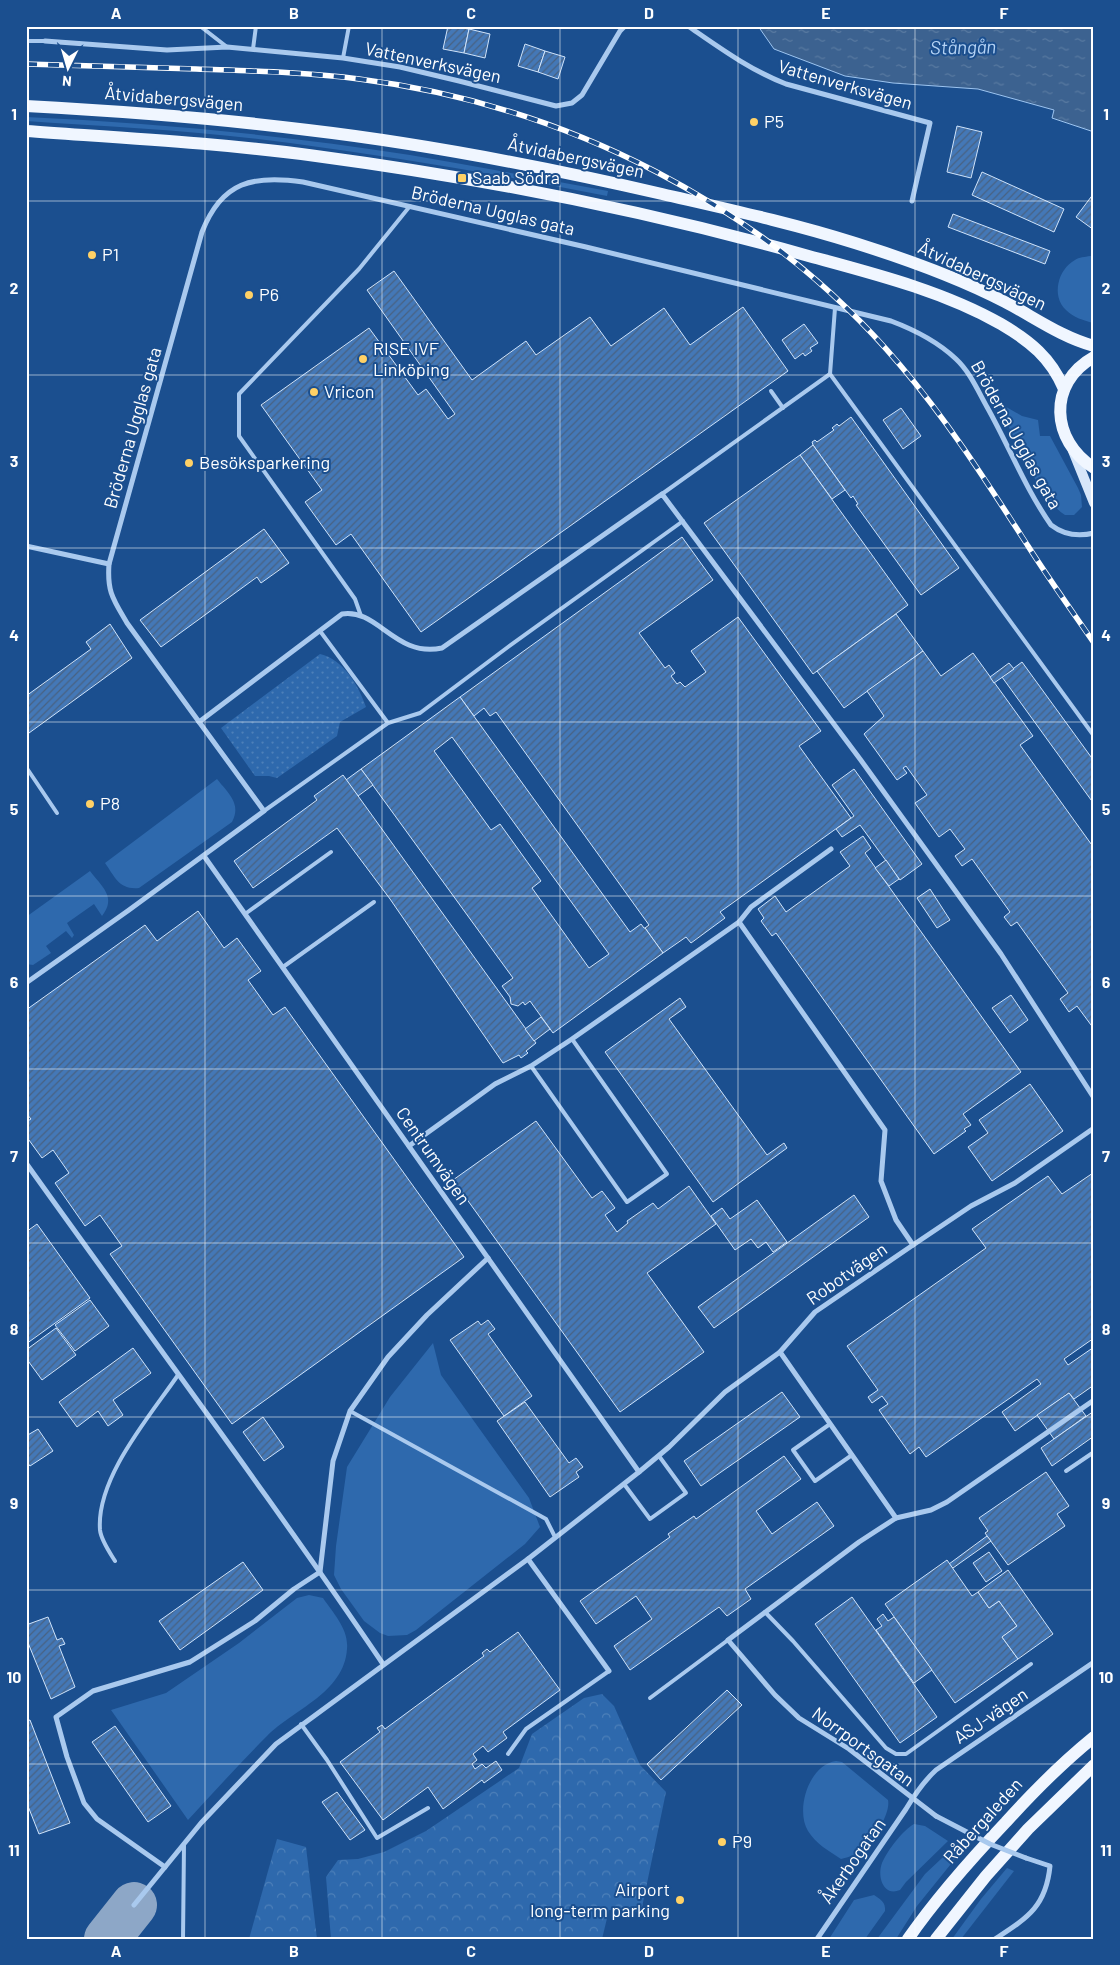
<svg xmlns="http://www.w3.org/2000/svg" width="1120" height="1965" font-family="Barlow,sans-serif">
	<defs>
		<pattern id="forest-crowns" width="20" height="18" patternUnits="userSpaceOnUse" patternTransform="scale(1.25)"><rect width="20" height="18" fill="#2e69ad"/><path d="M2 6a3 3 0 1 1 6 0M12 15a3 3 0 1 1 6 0" fill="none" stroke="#4d80b9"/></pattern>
		<pattern id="park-dots" width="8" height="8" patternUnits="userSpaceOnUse" patternTransform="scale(1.25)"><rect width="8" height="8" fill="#2e69ad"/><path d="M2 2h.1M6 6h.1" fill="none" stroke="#4d80b9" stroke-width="1.8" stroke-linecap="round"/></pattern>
		<pattern id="water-ripples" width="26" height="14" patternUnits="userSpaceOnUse" patternTransform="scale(1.25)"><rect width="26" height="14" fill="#3c6290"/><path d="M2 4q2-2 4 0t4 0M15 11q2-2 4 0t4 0" fill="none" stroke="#597aa1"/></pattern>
		<pattern id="building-hatch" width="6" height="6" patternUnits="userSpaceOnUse" patternTransform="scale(1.25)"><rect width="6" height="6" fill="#4478b7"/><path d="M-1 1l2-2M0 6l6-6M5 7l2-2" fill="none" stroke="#486282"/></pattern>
	</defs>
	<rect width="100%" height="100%" fill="#1b4f8f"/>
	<g fill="#2e69ad">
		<path d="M26 117C154 123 283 135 410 155 476 166 542 179 608 191L607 196C502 175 396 157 290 143 203 131 114 127 26 121Z"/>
		<path d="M1090 256H1094V323C1084 321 1073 317 1066 310 1051 296 1058 269 1075 260 1079 257 1085 257 1090 256Z"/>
		<path d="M1001 404 1022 416 1038 420 1040 436H1050L1078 488 1081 495 1082 507 1074 515H1065C1039 499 1012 434 999 405Z"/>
		<path d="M217 779C228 793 242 804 232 822L139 888C119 890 115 877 105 863Z"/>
		<path d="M90 871C102 887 117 897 102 916L94 904 67 923 74 935 72 938 66 931 46 946 51 953 33 965 26 964V917Z"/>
		<polygon points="433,1343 441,1375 529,1498 540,1527 525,1544 416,1630 407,1635 388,1636 380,1633 364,1621 341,1589 334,1575 336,1546 347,1467 390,1397"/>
		<path d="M309 1595 323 1598C333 1613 349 1629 347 1649 344 1693 294 1709 267 1736 240 1763 214 1792 188 1820L111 1710 166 1693 239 1643 297 1598Z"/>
		<path d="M836 1761 842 1762 888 1800C891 1813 873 1841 864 1850 859 1855 848 1857 841 1859 829 1851 816 1844 808 1831 795 1809 809 1765 836 1761Z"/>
		<path d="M914 1824 925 1826 948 1841 906 1882 900 1890C883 1897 877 1876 882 1863 887 1851 903 1830 914 1824Z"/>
		<polygon points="956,1845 963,1849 917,1906 896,1939 877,1939 925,1874"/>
		<polygon points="1007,1868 1014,1871 961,1939 952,1939 981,1899"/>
		<path d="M874 1895C880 1899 886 1902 885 1911L865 1939H829L854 1900Z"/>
	</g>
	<g fill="url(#forest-crowns)">
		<polygon points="602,1694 614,1706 640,1765 666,1792 641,1912 609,1910 602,1939 331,1939 326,1877 338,1860 358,1859 384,1852 426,1831 519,1768 532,1734 584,1698"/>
		<polygon points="277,1839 306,1847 317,1939 249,1939"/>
	</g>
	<path fill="url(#park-dots)" d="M320 654C343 659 359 686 366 707L340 722 337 736 277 778 269 776H255L221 728Z"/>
	<polygon fill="url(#water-ripples)" stroke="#9cc4f0" points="758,26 1094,26 1094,132 1052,118 1054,110 978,89 893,83 845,76 774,49"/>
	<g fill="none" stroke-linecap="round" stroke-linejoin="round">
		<polyline stroke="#8da7c7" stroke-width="46" points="107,1939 134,1905"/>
	</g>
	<g fill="url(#building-hatch)" stroke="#cfe3fa" fill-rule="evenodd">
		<polygon points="448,26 469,29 464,53 443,49"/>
		<polygon points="469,29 490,34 485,58 464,53"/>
		<polygon points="525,44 545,51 538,72 518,66"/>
		<polygon points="545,51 565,57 558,79 538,72"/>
		<polygon points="957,126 982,132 971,178 947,172"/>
		<polygon points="982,172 1064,209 1054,232 972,195"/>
		<polygon points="1094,193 1094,230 1076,217"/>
		<polygon points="953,214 1050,251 1045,264 948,227"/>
		<polygon points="394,271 472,380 526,341 536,355 590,317 611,346 664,308 690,345 743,307 788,371 421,632 351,534 336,545 305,502 322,490 261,405 369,328 418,395 426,389 448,419 455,414 367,290"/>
		<polygon points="804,324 818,343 810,348 812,351 805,356 803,353 795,359 782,340"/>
		<polygon points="901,408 921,436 903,449 883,420"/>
		<polygon points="851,417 959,568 921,595 856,505 858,504 853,496 851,498 813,445 812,442 815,440 817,442 834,430 832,428 837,424 839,426"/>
		<polygon points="813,445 845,490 832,499 800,455"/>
		<polygon points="800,455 908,605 813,674 704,523"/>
		<polygon points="264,529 289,563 261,583 257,577 161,647 140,620"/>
		<polygon points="682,537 713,580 639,633 665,668 669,665 675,673 671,676 677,684 680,682 685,687 706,672 691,651 738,617 821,731 799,746 851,818 720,912 725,918 691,943 686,937 663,953 645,928 649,925 496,712 490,716 484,708 474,716 460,697"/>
		<polygon points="896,614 923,651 844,708 817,671"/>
		<polygon points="110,624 132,658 29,733 26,729 26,696 91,649 86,642"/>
		<polygon points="923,651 941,676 973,653 1033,736 1020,745 1094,848 1094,1029 1077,1006 1069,1012 1060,999 1068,993 1017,922 1011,926 1004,917 1010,912 972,859 962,866 955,856 965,849 950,829 939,837 915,803 927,795 906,766 903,768 907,773 897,780 864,734 884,716 867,691"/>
		<polygon points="1022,662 1094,761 1094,804 1002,677"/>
		<polygon points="1009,663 1014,669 994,683 990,677"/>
		<path d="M460 697 630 932 641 924 644 928H645L663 953 553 1033 530 1001 525 1005 523 1002 518 1006 511 1004 510 997 502 986 513 978 361 769ZM452 737 609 954 589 968 532 888 541 881 500 824 491 830 434 751Z"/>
		<polygon points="361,769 373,785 358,796 346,780"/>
		<polygon points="854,769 922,864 900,880 860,825 842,837 836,829 854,816 832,785"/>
		<polygon points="343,775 536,1043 526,1051 528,1053 521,1058 519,1055 503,1063 390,899 337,828 253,888 234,861 317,800 314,796"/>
		<polygon points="863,836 871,848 865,853 1021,1072 963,1114 971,1125 964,1129 966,1131 934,1154 776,933 772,936 761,921 764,918 758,909 775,896 786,912 850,866 840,852"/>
		<polygon points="886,860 899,879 889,886 875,868"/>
		<polygon points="930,889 950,920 937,928 917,898"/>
		<polygon points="198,911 224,948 237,938 261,971 248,980 273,1015 285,1007 464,1257 232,1424 110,1254 122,1246 100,1215 85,1226 55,1183 69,1173 53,1150 42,1158 26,1136 26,1122 31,1119 26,1113 26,1010 145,925 157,941"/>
		<polygon points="1011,995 1028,1020 1010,1033 992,1008"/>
		<polygon points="680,998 686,1007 669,1019 767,1155 784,1143 787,1148 713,1202 605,1052"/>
		<polygon points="541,1017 550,1029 534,1041 525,1029"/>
		<polygon points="1030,1084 1063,1131 992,1181 968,1147 988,1133 979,1120"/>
		<polygon points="536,1121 592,1198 602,1191 615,1208 605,1215 617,1232 628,1223 627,1221 653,1203 658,1209 689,1186 716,1224 647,1273 704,1352 620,1412 453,1180"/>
		<polygon points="1093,1173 1094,1338 1064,1359 1068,1365 1094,1347 1094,1385 1074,1399 1069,1393 1015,1431 1002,1412 1041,1384 1037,1379 926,1457 919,1447 910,1454 879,1410 888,1404 882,1396 872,1403 868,1397 878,1390 847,1346 986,1248 972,1229 1048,1176 1062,1194"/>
		<polygon points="854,1195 869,1217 714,1328 698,1307"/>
		<polygon points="757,1200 787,1242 773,1252 766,1242 758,1248 751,1239 735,1250 711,1216 722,1208 730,1219"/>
		<polygon points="37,1224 90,1298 26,1344 26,1232"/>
		<polygon points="90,1300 109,1326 75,1351 55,1325"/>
		<polygon points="488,1320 495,1329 488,1334 532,1396 504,1416 450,1340 478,1321 481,1325"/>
		<polygon points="56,1328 76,1355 42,1380 26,1358 26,1350"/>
		<polygon points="133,1348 151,1373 113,1400 123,1415 108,1426 98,1411 77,1427 59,1402"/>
		<polygon points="782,1392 800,1417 701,1486 684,1461"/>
		<polygon points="1069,1393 1086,1416 1054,1439 1037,1415"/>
		<polygon points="525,1402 569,1463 576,1458 583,1467 576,1472 579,1477 550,1497 497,1421"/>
		<polygon points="1094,1411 1094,1436 1052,1466 1041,1448"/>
		<polygon points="263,1417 284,1447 264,1461 243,1432"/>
		<polygon points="38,1429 53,1451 30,1466 26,1461 26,1436"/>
		<polygon points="784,1456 801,1479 756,1511 772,1534 817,1502 834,1526 745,1589 751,1599 727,1616 719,1607 630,1670 614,1646 652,1619 636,1596 596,1624 580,1601 670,1537 668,1534 694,1516 696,1519"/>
		<polygon points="1046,1472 1069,1506 1057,1514 1065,1526 1008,1565 985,1533 988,1531 979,1518"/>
		<polygon points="987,1536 991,1541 953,1568 949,1564"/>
		<polygon points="989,1552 1002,1571 986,1582 973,1563"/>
		<polygon points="947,1560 972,1596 978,1592 989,1608 999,1601 1017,1626 1002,1637 1018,1659 955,1703 885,1604"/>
		<polygon points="243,1562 263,1590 180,1650 159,1621"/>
		<polygon points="1008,1570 1053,1634 1018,1659 1002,1637 1017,1626 999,1601 989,1608 978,1592"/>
		<polygon points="852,1597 937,1717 900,1743 815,1624"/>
		<polygon points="883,1614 888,1621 894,1617 932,1670 914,1683 876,1630 882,1626 877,1619"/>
		<polygon points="48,1617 57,1640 62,1638 65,1644 59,1646 75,1687 51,1699 26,1638 26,1625"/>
		<polygon points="518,1632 560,1690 503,1732 507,1738 488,1752 483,1746 473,1754 477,1760 472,1764 475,1769 482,1764 486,1768 496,1761 502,1770 484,1783 482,1780 443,1809 428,1787 383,1820 340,1762 380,1732 377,1728 382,1725 385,1729 484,1656 482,1653 487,1649 490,1652"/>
		<polygon points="727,1690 742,1705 661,1780 647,1764"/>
		<polygon points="30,1720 70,1823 39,1834 26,1801 26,1721"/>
		<polygon points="115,1726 171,1806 148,1822 92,1742"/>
		<polygon points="337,1792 365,1830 350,1840 322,1802"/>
	</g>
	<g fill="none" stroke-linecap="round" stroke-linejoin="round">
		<g stroke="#a9c9ee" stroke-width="4">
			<polyline points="200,26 227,47"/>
			<polyline points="26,41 45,41"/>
			<polyline points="253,49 256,26"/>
			<polyline points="343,58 349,26"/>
			<polyline points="830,374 835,308"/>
			<polyline points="771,391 783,408"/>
			<polyline points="662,494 830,374 1094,736"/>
			<polyline points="361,616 355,599 239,436 239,394 359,269 410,206"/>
			<polyline points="320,631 388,723"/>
			<polyline points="26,767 57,813"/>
			<polyline points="264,811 388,723 420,713 508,647 683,521"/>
			<polyline points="245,914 331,852"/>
			<polyline points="283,967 374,902"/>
			<polyline points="531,1066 627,1202 667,1174 572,1039"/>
			<polyline points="350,1411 546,1519 555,1537"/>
			<polyline points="830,1424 793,1450 815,1481 852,1455"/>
			<polyline points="1066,1471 1094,1452"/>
			<polyline points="624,1484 650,1519 686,1493 659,1456"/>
			<path d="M115 1561C110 1553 101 1540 100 1530 96 1478 150 1416 178 1375"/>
			<polyline points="765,1612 793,1641 886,1748 896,1754 906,1754 1031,1664"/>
			<polyline points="650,1698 728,1640"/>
			<polyline points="301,1724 327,1760 377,1838 428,1808"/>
			<polyline points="508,1754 526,1729 609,1671"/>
			<polyline points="183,1939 184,1844"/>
		</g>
		<g stroke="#a9c9ee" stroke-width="5">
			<path d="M688 26C720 48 750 70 786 84L930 123 912 201"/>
			<polyline points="45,41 167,50 227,47 343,58 400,67 459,81 556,106 572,103 582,95 620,31 625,26"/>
			<polyline points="26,546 109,564"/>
			<path d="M199 722 342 614C378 608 395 658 442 648L662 494 860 759 1001 954 1094 1098"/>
			<polyline points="204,856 639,1472"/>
			<polyline points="739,922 751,907 831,849"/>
			<path d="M26 983 129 910 264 811 127 623C113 599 107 592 109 564L202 232C222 181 253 175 303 182L586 247 891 321C915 330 937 341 956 359 970 372 978 391 987 407 1009 446 1025 488 1051 525 1064 535 1078 537 1094 533"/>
			<polyline points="409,1146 495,1084 531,1066 572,1039 739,922 885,1130 881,1181 896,1220 913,1245"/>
			<path d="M26 1163C145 1330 268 1494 383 1664"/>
			<polyline points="780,1352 896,1518"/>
			<polyline points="528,1559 609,1671"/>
			<polyline points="936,1816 849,1749 799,1718 775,1695 728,1640 859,1542 896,1518 931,1510 947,1502 1094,1400"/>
			<polyline points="165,1867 97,1819 84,1803 67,1757 56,1717 93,1691 190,1662 255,1621 294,1589 320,1572 333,1461 350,1411 388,1357 427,1315 488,1258"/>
			<polyline points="134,1905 201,1823 276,1744 528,1559 639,1472 669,1447 725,1392 780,1352 815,1312 913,1245 971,1206 1015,1183 1094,1128"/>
			<path d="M817 1939 906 1809C915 1794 923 1782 936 1770L1094 1662"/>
			<path d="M995 1939C1027 1918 1046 1907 1050 1866L1026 1858"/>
		</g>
		<polyline stroke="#d6e6fa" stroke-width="10" points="1073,451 1094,503"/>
		<g stroke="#f0f6ff" stroke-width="12">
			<path d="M26 106C120 111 214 118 308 130 427 144 545 167 662 194 727 209 792 223 855 243 906 259 957 277 1005 302 1034 317 1061 337 1094 346"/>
			<path d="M26 131C123 138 220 143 316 156 481 178 644 210 805 255 871 273 941 290 1001 324 1030 341 1051 358 1064 389"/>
			<path d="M1094 357C1047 383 1051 441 1094 468"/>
			<path d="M908 1939C937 1897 971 1859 1006 1822 1034 1791 1062 1763 1094 1737"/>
			<polyline points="936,1939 986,1876 1028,1829 1094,1765"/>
		</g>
		<defs>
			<path id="rail" d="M26 64C83 66 139 67 196 69 250 71 305 72 359 79 565 105 765 205 900 365 948 421 988 484 1028 546 1049 579 1072 611 1094 643"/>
		</defs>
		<use href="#rail" stroke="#fff" stroke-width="5.5"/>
		<use href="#rail" stroke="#1b4f8f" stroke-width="4" stroke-dasharray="11" stroke-linecap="butt"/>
		<polyline stroke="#a9c9ee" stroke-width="5" points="936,1816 990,1844 1026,1858"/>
	</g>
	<path fill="none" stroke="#fff" stroke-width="1" stroke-opacity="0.55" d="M205 26V1939M382 26V1939M560 26V1939M738 26V1939M915 26V1939M26 201H1094M26 375H1094M26 548H1094M26 722H1094M26 896H1094M26 1069H1094M26 1243H1094M26 1417H1094M26 1590H1094M26 1764H1094"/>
	<g fill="#ffd166" stroke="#1b4f8f" stroke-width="2">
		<circle cx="754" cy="122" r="5"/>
		<rect x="457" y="173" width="10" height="10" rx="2.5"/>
		<circle cx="92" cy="255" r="5"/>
		<circle cx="249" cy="295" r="5"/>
		<circle cx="363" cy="359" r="5"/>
		<circle cx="314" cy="392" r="5"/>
		<circle cx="189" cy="463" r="5"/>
		<circle cx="90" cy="804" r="5"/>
		<circle cx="722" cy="1842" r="5"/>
		<circle cx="680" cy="1900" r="5"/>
	</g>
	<g text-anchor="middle" stroke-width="4" stroke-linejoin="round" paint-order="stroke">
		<g font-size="18" fill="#fff" stroke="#1b4f8f">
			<text transform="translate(433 63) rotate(12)" y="6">Vattenverksvägen</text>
			<text transform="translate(845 85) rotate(16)" y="6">Vattenverksvägen</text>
			<text transform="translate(174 99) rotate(5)" y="6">Åtvidabergsvägen</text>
			<text transform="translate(576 158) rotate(12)" y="6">Åtvidabergsvägen</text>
			<text transform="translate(493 211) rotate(13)" y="6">Bröderna Ugglas gata</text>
			<text transform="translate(982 276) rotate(25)" y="6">Åtvidabergsvägen</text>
			<text transform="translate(133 428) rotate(-74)" y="6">Bröderna Ugglas gata</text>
			<text transform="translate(1016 435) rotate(61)" y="6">Bröderna Ugglas gata</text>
			<text transform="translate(433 1156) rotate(55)" y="6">Centrumvägen</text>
			<text transform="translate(847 1274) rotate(-35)" y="6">Robotvägen</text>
			<text transform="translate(991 1716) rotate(-34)" y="6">ASJ-vägen</text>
			<text transform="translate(863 1747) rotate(36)" y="6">Norrportsgatan</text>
			<text transform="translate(983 1821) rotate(-48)" y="6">Råbergaleden</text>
			<text transform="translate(853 1861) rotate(-55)" y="6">Åkerbogatan</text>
		</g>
		<g font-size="18" fill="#fff" stroke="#1b4f8f" text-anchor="start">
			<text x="764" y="128">P5</text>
			<text x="472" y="184">Saab Södra</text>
			<text x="102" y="261">P1</text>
			<text x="259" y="301">P6</text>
			<text x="373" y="355">RISE IVF<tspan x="373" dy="21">Linköping</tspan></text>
			<text x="324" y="398">Vricon</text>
			<text x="199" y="469">Besöksparkering</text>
			<text x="100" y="810">P8</text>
			<text x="732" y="1848">P9</text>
			<text x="670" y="1896" text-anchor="end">Airport<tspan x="670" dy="21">long-term parking</tspan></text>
		</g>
		<g font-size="19" font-style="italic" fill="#b5d3f5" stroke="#1b4f8f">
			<text transform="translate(963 47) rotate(-1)" y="7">Stångån</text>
		</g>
	</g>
	<rect width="1120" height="1965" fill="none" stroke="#1b4f8f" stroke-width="55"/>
	<g transform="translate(68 68) rotate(185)" stroke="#1b4f8f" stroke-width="4" paint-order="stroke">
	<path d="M0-4L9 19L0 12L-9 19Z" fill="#ffffff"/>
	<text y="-8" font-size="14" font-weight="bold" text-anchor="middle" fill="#ffffff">N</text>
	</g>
	<rect x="28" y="28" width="1064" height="1910" fill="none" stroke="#fff" stroke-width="2"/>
	<g font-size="16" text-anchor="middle" font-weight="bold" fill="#fff">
		<text x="116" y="19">A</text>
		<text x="294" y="19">B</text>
		<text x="471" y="19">C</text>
		<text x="649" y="19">D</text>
		<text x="826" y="19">E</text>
		<text x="1004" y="19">F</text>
		<text x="14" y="120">1</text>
		<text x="1106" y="120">1</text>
		<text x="14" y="294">2</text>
		<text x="1106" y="294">2</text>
		<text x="14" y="467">3</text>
		<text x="1106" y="467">3</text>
		<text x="14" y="641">4</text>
		<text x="1106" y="641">4</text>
		<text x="14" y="815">5</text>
		<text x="1106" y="815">5</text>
		<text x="14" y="988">6</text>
		<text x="1106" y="988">6</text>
		<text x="14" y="1162">7</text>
		<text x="1106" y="1162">7</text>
		<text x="14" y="1335">8</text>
		<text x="1106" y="1335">8</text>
		<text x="14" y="1509">9</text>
		<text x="1106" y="1509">9</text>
		<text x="14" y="1683">10</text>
		<text x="1106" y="1683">10</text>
		<text x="14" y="1856">11</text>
		<text x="1106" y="1856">11</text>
		<text x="116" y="1957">A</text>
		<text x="294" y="1957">B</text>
		<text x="471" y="1957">C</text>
		<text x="649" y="1957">D</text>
		<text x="826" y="1957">E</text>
		<text x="1004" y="1957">F</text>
	</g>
</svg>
